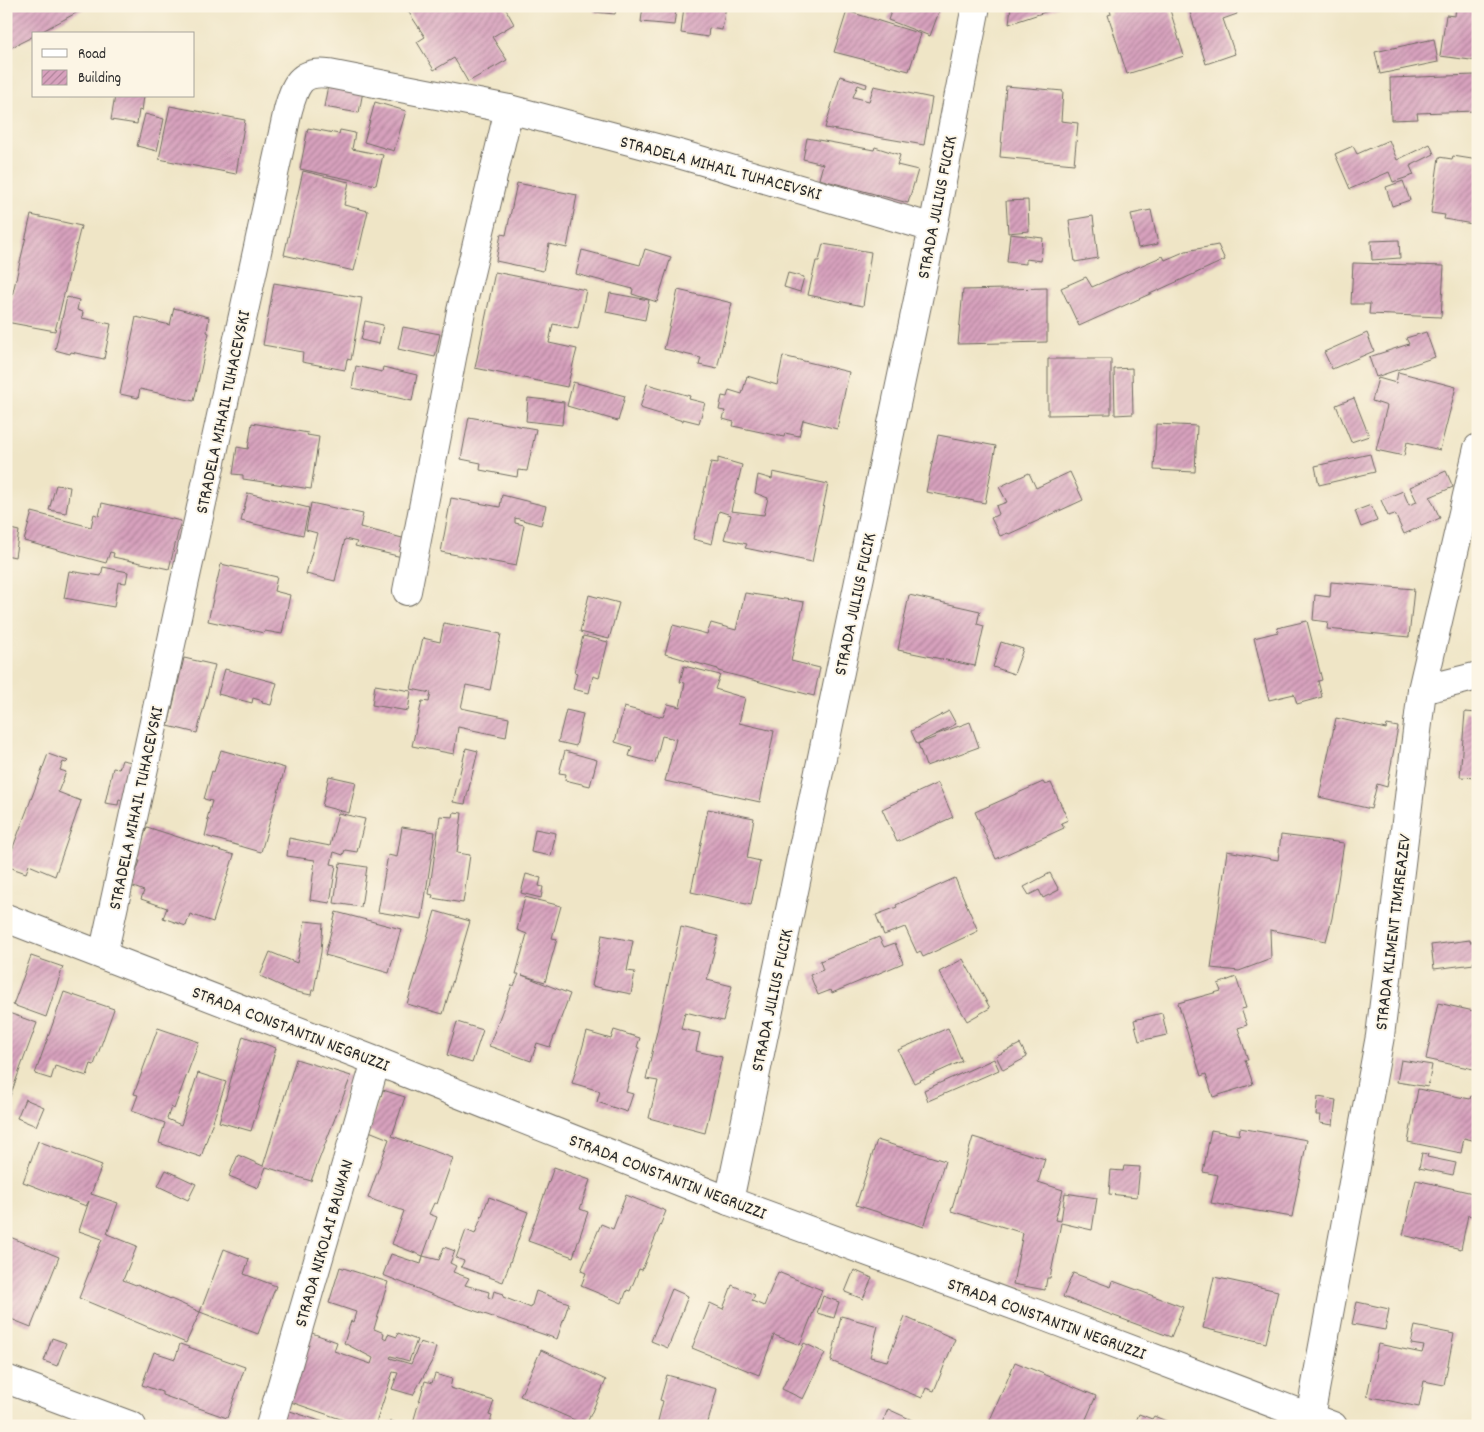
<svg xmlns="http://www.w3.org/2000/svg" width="1484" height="1432" font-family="Dekko,sans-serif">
	<defs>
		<pattern id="building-hatch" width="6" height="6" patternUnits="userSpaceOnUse" patternTransform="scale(1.25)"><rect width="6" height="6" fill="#d7a1bd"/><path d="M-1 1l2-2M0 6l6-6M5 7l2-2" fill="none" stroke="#af839a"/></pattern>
	</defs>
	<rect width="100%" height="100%" fill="#fcf5e5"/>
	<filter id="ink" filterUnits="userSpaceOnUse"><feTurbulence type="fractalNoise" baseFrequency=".02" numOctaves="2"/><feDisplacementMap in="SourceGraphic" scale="10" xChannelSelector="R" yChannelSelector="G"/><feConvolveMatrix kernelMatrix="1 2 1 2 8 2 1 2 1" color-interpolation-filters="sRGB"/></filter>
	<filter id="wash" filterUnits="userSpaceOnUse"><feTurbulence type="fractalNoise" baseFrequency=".0096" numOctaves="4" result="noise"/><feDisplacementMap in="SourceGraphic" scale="20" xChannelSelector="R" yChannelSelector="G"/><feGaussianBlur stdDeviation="1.12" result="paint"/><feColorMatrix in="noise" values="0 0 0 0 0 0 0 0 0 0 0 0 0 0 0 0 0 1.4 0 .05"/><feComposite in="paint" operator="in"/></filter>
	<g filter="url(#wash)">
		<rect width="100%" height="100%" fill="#efe5c6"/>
		<g id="blocks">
			<g fill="url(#building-hatch)">
				<polygon points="6,6 89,6 37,34 34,34 34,36 6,50"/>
				<polygon points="399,6 504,6 514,24 492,37 507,60 468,82 454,58 434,70 417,42 425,37 406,8 402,11"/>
				<polygon points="595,6 617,6 615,14 594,12"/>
				<polygon points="643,6 673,6 673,10 676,10 674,25 641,22"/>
				<polygon points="684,6 726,6 722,30 709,28 708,37 681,33"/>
				<polygon points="893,6 941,6 930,36 888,20"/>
				<polygon points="1011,6 1060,6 1060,7 1009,24"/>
				<polygon points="1109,6 1182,6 1170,10 1184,56 1127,74 1108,15 1111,14"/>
				<polygon points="1188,6 1235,6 1237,14 1223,19 1235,54 1206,64"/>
				<polygon points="1456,6 1478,6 1478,61 1440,56 1446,15 1455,16"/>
				<polygon points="847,11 921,34 909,71 834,52"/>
				<polygon points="1434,39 1438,62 1380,74 1375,52"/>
				<polygon points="1475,75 1476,111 1417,113 1418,119 1391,120 1390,78"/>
				<polygon points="840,76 867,84 866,88 858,85 853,97 869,101 874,86 932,98 924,145 825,128"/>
				<polygon points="328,85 363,91 359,113 324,107"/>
				<polygon points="1006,86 1063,91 1061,121 1078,123 1074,164 1000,157"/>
				<polygon points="115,96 144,96 142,111 139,110 137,124 111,120"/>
				<polygon points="375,102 406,111 394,151 364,142"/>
				<polygon points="170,106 245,120 236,174 159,159"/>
				<polygon points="145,114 164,119 157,151 137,146"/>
				<polygon points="308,128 339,134 340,130 355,133 352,149 383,155 376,185 300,169"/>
				<polygon points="807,138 874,150 875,147 900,155 897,165 918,170 908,203 819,179 823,164 803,159"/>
				<polygon points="1389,140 1397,160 1430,144 1434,154 1410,166 1414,175 1393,182 1389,172 1350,189 1335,154 1353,146 1357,154"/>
				<polygon points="1453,156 1478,160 1478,225 1444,219 1445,215 1431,213 1439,157 1452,159"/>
				<polygon points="303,171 349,182 344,205 368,211 354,271 284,255"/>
				<polygon points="1403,181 1410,200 1392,206 1386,187"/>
				<polygon points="517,183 577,195 567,248 549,244 543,271 496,261 501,234 506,235"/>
				<polygon points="1028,200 1029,231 1008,233 1006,201"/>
				<polygon points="1151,210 1158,244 1138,248 1131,214"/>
				<polygon points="31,215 81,226 55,331 6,322"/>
				<polygon points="1093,216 1098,258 1075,262 1069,220"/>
				<polygon points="1010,234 1043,238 1041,261 1026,259 1026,264 1007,262"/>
				<polygon points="1399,240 1400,258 1372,260 1371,241"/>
				<polygon points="823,244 871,252 863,306 808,295 816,261 819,261"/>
				<polygon points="1218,245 1225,260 1079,326 1061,288 1086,277 1092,287 1163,256 1165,260 1186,251"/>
				<polygon points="645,249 671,257 657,302 632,294 633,289 576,274 582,250 640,265"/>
				<polygon points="1353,263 1444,266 1441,317 1369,314 1370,304 1351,304"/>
				<polygon points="495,272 586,290 578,329 553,324 549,343 577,349 567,387 475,368"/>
				<polygon points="788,273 804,277 800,292 784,287"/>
				<polygon points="274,283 362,298 351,360 347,359 345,370 302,362 303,352 263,345"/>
				<polygon points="1047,288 1047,342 958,344 963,290"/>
				<polygon points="678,290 732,303 717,369 699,365 701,358 664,349"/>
				<polygon points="610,293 649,300 645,320 606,312"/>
				<polygon points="67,297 79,300 77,310 83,312 82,318 111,324 104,359 71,352 70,354 55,350"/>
				<polygon points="174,308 209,317 207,332 209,333 194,401 140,389 138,398 120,394 136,317 170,325"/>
				<polygon points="365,321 383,325 379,344 361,340"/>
				<polygon points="403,327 440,334 435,357 398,349"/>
				<polygon points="1426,332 1435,357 1376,377 1369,357 1409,344 1406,338"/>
				<polygon points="1367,333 1374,351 1332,369 1324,352"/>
				<polygon points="783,356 849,372 837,429 803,420 799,436 785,433 784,437 733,426 734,422 723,419 725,411 719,410 722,396 727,397 729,390 742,394 747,376 777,385"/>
				<polygon points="1048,359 1111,359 1111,414 1048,415"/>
				<polygon points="356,366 382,372 383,367 417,375 412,401 352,388"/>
				<polygon points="1132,368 1133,414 1115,415 1114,369"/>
				<polygon points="1398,372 1456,387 1440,450 1407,442 1404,456 1376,450 1387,406 1372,401 1378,378 1396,383"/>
				<polygon points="573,382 625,396 618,421 567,406"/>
				<polygon points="647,384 690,396 689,399 705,403 699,423 683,419 683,421 640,408"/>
				<polygon points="528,398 564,402 562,425 526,421"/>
				<polygon points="1354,398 1369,436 1351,442 1336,405"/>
				<polygon points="469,417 536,429 527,471 518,470 517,477 480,470 481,463 461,459"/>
				<polygon points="252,423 308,433 307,435 319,437 311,489 243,479 243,475 233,474 237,447 248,449"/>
				<polygon points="1156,424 1197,426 1195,472 1154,470"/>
				<polygon points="938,435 996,446 985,503 926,492"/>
				<polygon points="1370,454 1375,472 1319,485 1315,466"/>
				<polygon points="718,458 742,465 731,511 764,515 768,498 755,493 758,475 772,479 773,472 828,484 812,562 745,548 747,544 724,539 731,515 719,511 712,544 693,539 711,462 718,463"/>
				<polygon points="1446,471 1453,487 1430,497 1440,518 1404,534 1395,514 1388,516 1381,500 1403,491 1409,505 1417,502 1410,487"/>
				<polygon points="1070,472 1083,500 1009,534 1008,533 1000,536 991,518 999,514 996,506 1007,502 999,487 1029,473 1036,488"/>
				<polygon points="56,485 70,487 66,513 49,510"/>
				<polygon points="248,493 309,508 303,535 241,521"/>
				<polygon points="502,495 546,506 541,525 515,518 515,523 524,525 516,566 441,552 451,498 500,507"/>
				<polygon points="102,503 181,521 169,569 113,557 114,553 110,552 106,563 24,541 32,512 91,527 94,514 99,516"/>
				<polygon points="311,503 363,514 360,527 406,539 402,557 355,546 357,542 345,539 335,581 306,574 317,533 306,530"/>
				<polygon points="1371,505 1377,521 1361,527 1355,511"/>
				<polygon points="6,528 19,531 15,557 6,555"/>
				<polygon points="221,564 277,577 274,591 290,595 282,634 265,631 264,633 208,621"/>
				<polygon points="103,567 128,572 126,583 118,582 114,607 64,598 69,571 101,576"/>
				<polygon points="1331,582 1414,589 1409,637 1327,629 1328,622 1313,620 1315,595 1330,597"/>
				<polygon points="745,593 804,602 791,661 820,668 814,696 718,671 718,669 665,654 673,625 707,634 711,623 736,630"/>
				<polygon points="589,595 619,603 609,639 580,632"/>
				<polygon points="909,595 980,611 977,624 984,626 975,666 898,650"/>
				<polygon points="1307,621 1322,680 1318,681 1322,697 1297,704 1294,694 1269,700 1254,638 1278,632 1277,628"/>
				<polygon points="444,623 501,634 490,690 466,685 461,708 509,718 506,737 458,727 454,754 412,746 422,701 429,702 431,693 411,689 423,638 440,642"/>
				<polygon points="583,636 608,642 599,678 593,676 589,693 573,689 577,673 574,672"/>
				<polygon points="1001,642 1023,649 1014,674 993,667"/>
				<polygon points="184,658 215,665 197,733 168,726"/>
				<polygon points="684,666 720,675 715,689 745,698 739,723 774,731 760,802 665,781 676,739 662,736 655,763 629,756 632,747 615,742 624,707 663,717 668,704 680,707 685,683 680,682"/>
				<polygon points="225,669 277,683 271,705 262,703 263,701 253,698 252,703 218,694"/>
				<polygon points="375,685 411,691 408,711 372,705"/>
				<polygon points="566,710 583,714 576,746 558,742"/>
				<polygon points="949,711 956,724 917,744 911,731"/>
				<polygon points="1465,712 1478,713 1478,778 1460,777"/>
				<polygon points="1336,718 1386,729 1387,725 1398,727 1387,787 1377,784 1371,809 1319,797"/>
				<polygon points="970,722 979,747 926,766 918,744 936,737 935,735"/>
				<polygon points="466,748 478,751 465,804 453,802"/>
				<polygon points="221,750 285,768 261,852 205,836 209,820 207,819 212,801 204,799 212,771 214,772"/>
				<polygon points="565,751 597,760 590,786 565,780 566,774 559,773"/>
				<polygon points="48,754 68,761 66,763 63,762 60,770 66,772 58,792 81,801 55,876 29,865 26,873 6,866"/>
				<polygon points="122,760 132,762 124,800 119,799 118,805 105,803 113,768 119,769"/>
				<polygon points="329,776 356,782 349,813 322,806"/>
				<polygon points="1043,782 1045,785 1051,783 1068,820 1061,823 1064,828 996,859 975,812"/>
				<polygon points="938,783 953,817 897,842 882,809"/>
				<polygon points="708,809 754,818 747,858 760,861 751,905 691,892"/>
				<polygon points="454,812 462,813 457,853 470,855 463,903 432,898 433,895 429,894 440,816 453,817"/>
				<polygon points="338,813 365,819 357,852 345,850 343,855 334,852 331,864 336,865 330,903 310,900 315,860 287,856 289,838 330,846"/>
				<polygon points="147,827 234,855 213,922 190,914 186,926 163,918 167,908 141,899 144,891 131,886 140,861 136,860"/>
				<polygon points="402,827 435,832 422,919 378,912 388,855 397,857"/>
				<polygon points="535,829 556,833 551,856 531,852"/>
				<polygon points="1281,835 1344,843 1332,918 1326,941 1270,930 1271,959 1239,971 1211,968 1227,851 1278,860"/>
				<polygon points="340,863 367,867 361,907 334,903"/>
				<polygon points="1050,873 1059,890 1043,898 1039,890 1029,895 1024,887"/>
				<polygon points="526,874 541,878 539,886 543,887 541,898 521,893"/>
				<polygon points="955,878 978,931 923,957 920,951 917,953 905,927 884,935 876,915 897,907 896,905"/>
				<polygon points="525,897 561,906 552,938 557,939 545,982 522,975 570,994 550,1047 537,1043 531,1061 489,1046 512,985 514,986 519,974 516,974 527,934 517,930"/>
				<polygon points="435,911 470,921 443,1014 407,1004"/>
				<polygon points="336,912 401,929 389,973 325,955"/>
				<polygon points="305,921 323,923 321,952 314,990 312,990 311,995 292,991 260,976 270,952 297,963"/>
				<polygon points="681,927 718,936 707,980 732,986 723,1021 685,1012 681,1029 700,1033 696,1051 722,1057 705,1133 649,1118 658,1081 646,1079"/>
				<polygon points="602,935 633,941 627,971 635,972 631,994 592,986"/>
				<polygon points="879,937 884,947 895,943 903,963 832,993 831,990 818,995 810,975 823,970 820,961"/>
				<polygon points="1470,940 1470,942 1478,941 1478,961 1473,962 1474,964 1434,969 1431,945"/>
				<polygon points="31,956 63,967 46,1017 13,1005"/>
				<polygon points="963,959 990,1008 967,1021 939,972"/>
				<polygon points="1236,977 1246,1008 1241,1009 1247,1025 1238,1028 1248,1060 1245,1060 1253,1084 1213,1097 1206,1074 1201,1076 1178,1003 1221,991 1218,984"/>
				<polygon points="64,992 114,1009 94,1065 91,1064 87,1076 55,1066 51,1079 35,1074"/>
				<polygon points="1438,1003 1478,1012 1478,1070 1426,1059"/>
				<polygon points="6,1012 37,1023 9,1099 6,1098"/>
				<polygon points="1162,1013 1167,1035 1139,1041 1134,1020"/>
				<polygon points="457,1022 483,1030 472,1063 447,1055"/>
				<polygon points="158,1028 199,1042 174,1109 171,1107 167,1119 181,1125 198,1073 226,1082 201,1157 159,1143 165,1123 132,1111 138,1095 134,1094"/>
				<polygon points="948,1028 962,1061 914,1083 898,1050"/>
				<polygon points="614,1030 640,1038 637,1047 639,1048 626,1092 633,1094 627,1112 597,1102 600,1091 572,1083 587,1032 611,1039"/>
				<polygon points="243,1036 276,1048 251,1131 219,1122"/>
				<polygon points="1020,1044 1027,1057 1003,1070 996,1056"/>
				<polygon points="296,1059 351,1076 311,1181 266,1167 258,1188 229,1176 238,1155 263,1166"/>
				<polygon points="994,1059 999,1070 928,1101 924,1090"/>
				<polygon points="1401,1060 1432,1065 1428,1087 1397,1082"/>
				<polygon points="1418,1089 1470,1099 1471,1096 1478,1097 1478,1134 1476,1141 1464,1138 1461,1153 1408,1142"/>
				<polygon points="383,1090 405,1097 392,1136 453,1158 437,1204 434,1203 429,1214 437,1217 423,1256 392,1244 404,1211 368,1198 389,1139 369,1131"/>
				<polygon points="1318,1097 1336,1100 1333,1125 1320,1123 1321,1115 1316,1115"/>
				<polygon points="25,1099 44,1107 36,1126 17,1118"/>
				<polygon points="1240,1128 1307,1140 1292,1217 1211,1203 1218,1175 1203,1172 1211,1130 1239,1135"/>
				<polygon points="973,1137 1045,1159 1038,1182 1063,1190 1055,1220 1061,1221 1065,1193 1097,1198 1092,1230 1061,1223 1050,1278 1047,1278 1045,1290 1013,1284 1023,1233 951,1211"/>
				<polygon points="877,1140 945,1161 924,1227 856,1205"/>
				<polygon points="38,1141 102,1165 91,1194 118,1203 107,1234 137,1246 123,1280 136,1285 137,1284 200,1312 186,1343 79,1298 102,1239 79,1231 89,1201 86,1206 23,1182"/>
				<polygon points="1422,1153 1428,1154 1427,1157 1456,1163 1453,1175 1419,1168"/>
				<polygon points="1124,1166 1140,1167 1137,1197 1109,1194 1111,1170 1123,1171"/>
				<polygon points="554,1167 590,1180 580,1209 588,1212 573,1257 528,1241"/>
				<polygon points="166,1170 196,1184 188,1200 158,1186"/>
				<polygon points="1416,1180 1477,1194 1472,1216 1468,1215 1461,1249 1403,1235"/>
				<polygon points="626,1195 666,1211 642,1270 639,1269 630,1291 627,1290 622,1303 581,1286 586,1273 581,1271 601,1224 613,1229"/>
				<polygon points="489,1197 528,1212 503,1282 461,1267 464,1261 456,1258 466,1230 475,1234"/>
				<polygon points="10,1237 59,1257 31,1327 6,1317 6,1246"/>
				<polygon points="444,1247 455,1251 450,1263 456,1266 453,1272 469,1278 465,1285 489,1292 488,1297 492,1299 494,1291 504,1294 503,1297 531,1308 536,1291 569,1303 557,1339 458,1305 383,1275 391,1254 421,1264 423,1256 439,1260"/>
				<polygon points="224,1249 249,1259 244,1274 276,1286 258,1334 200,1312"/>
				<polygon points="340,1267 388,1282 374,1329 384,1333 383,1337 386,1339 388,1334 397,1337 398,1333 417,1340 409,1361 391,1356 390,1358 411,1364 420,1342 436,1347 432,1361 413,1395 392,1389 398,1373 393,1372 375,1426 361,1426 285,1400 309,1332 337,1342 334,1351 371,1364 373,1358 344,1343 351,1321 353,1322 356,1312 329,1303"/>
				<polygon points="854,1270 872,1278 863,1299 845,1292"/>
				<polygon points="778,1272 822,1290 800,1345 774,1335 759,1375 692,1348 710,1303 723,1309 732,1285 755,1295 752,1301 764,1306"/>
				<polygon points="1073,1273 1111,1287 1113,1281 1183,1307 1171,1337 1063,1297"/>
				<polygon points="1214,1277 1278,1291 1266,1343 1203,1328"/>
				<polygon points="672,1289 688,1296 668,1348 651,1341"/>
				<polygon points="823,1296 839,1302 834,1318 817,1313"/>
				<polygon points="1357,1302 1389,1309 1385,1330 1352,1324"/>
				<polygon points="841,1316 878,1326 870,1357 887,1361 905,1317 955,1339 934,1391 926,1388 922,1398 831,1361"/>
				<polygon points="1415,1326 1454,1334 1444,1385 1424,1381 1419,1407 1367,1396 1378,1344 1422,1353 1424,1346 1411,1344"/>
				<polygon points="52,1338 66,1343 57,1366 44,1361"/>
				<polygon points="804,1343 825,1353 803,1399 782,1389"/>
				<polygon points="180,1344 245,1367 227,1418 162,1395 162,1392 142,1385 154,1352 175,1359"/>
				<polygon points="541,1350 606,1380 586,1425 520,1396"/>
				<polygon points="1015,1362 1096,1396 1083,1426 1004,1426 990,1420"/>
				<polygon points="435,1374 452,1379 450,1388 494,1401 489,1415 492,1416 489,1426 412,1426 425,1381 432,1383"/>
				<polygon points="667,1375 717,1389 707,1426 657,1425 663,1401 660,1400"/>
				<polygon points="281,1408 332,1425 332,1426 273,1426"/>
				<polygon points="888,1409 925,1426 881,1426"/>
				<polygon points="1139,1414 1152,1419 1154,1416 1178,1426 1134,1426"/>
				<polygon points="390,1421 404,1425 404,1426 388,1426"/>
			</g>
		</g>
	</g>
	<g filter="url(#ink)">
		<use href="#blocks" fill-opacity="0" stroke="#706c61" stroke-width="1"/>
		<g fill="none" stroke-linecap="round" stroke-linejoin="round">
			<defs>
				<g id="minor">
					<polyline points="407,591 461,311 509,109"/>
					<polyline points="1422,690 1478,676"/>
					<polyline points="6,918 376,1061 729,1201 1043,1316 1333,1426"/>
					<path d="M103 955 288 110C295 85 300 70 329 74L509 109 679 154 933 228"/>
					<polyline points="729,1201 933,228 976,6"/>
					<polyline points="6,1379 132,1426"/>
					<polyline points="1310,1417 1380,1036 1422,690 1478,448"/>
					<polyline points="270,1426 376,1061"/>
				</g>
			</defs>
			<use href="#minor" stroke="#706c61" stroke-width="30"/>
			<use href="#minor" stroke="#fff" stroke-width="28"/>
		</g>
	</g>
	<g text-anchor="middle" stroke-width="4" stroke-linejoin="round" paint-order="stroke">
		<g font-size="18" fill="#2b2b2b" stroke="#fcf5e5">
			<text transform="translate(721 167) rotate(15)" y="6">STRADELA MIHAIL TUHACEVSKI</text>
			<text transform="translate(936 207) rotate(-79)" y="6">STRADA JULIUS FUCIK</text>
			<text transform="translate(222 412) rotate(-78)" y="6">STRADELA MIHAIL TUHACEVSKI</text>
			<text transform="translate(854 604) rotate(-78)" y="6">STRADA JULIUS FUCIK</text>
			<text transform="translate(135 808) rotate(-78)" y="6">STRADELA MIHAIL TUHACEVSKI</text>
			<text transform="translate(1392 932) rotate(-83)" y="6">STRADA KLIMENT TIMIREAZEV</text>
			<text transform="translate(771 1000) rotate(-78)" y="6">STRADA JULIUS FUCIK</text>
			<text transform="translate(291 1028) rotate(21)" y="6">STRADA CONSTANTIN NEGRUZZI</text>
			<text transform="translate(668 1176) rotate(21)" y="6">STRADA CONSTANTIN NEGRUZZI</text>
			<text transform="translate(323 1243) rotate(-74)" y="6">STRADA NIKOLAI BAUMAN</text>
			<text transform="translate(1047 1318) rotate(20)" y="6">STRADA CONSTANTIN NEGRUZZI</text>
		</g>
	</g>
	<rect width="1484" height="1432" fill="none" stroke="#fcf5e5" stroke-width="25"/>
	<rect x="32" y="32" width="162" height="65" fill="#fcf5e5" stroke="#a8a49b"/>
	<rect x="42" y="49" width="25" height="8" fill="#ffffff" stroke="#a8a49b"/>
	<text x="78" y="58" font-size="15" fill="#2b2b2b">Road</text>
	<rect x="42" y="70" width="25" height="15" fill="url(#building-hatch)" stroke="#a8a49b"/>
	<text x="78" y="82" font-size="15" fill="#2b2b2b">Building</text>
</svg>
